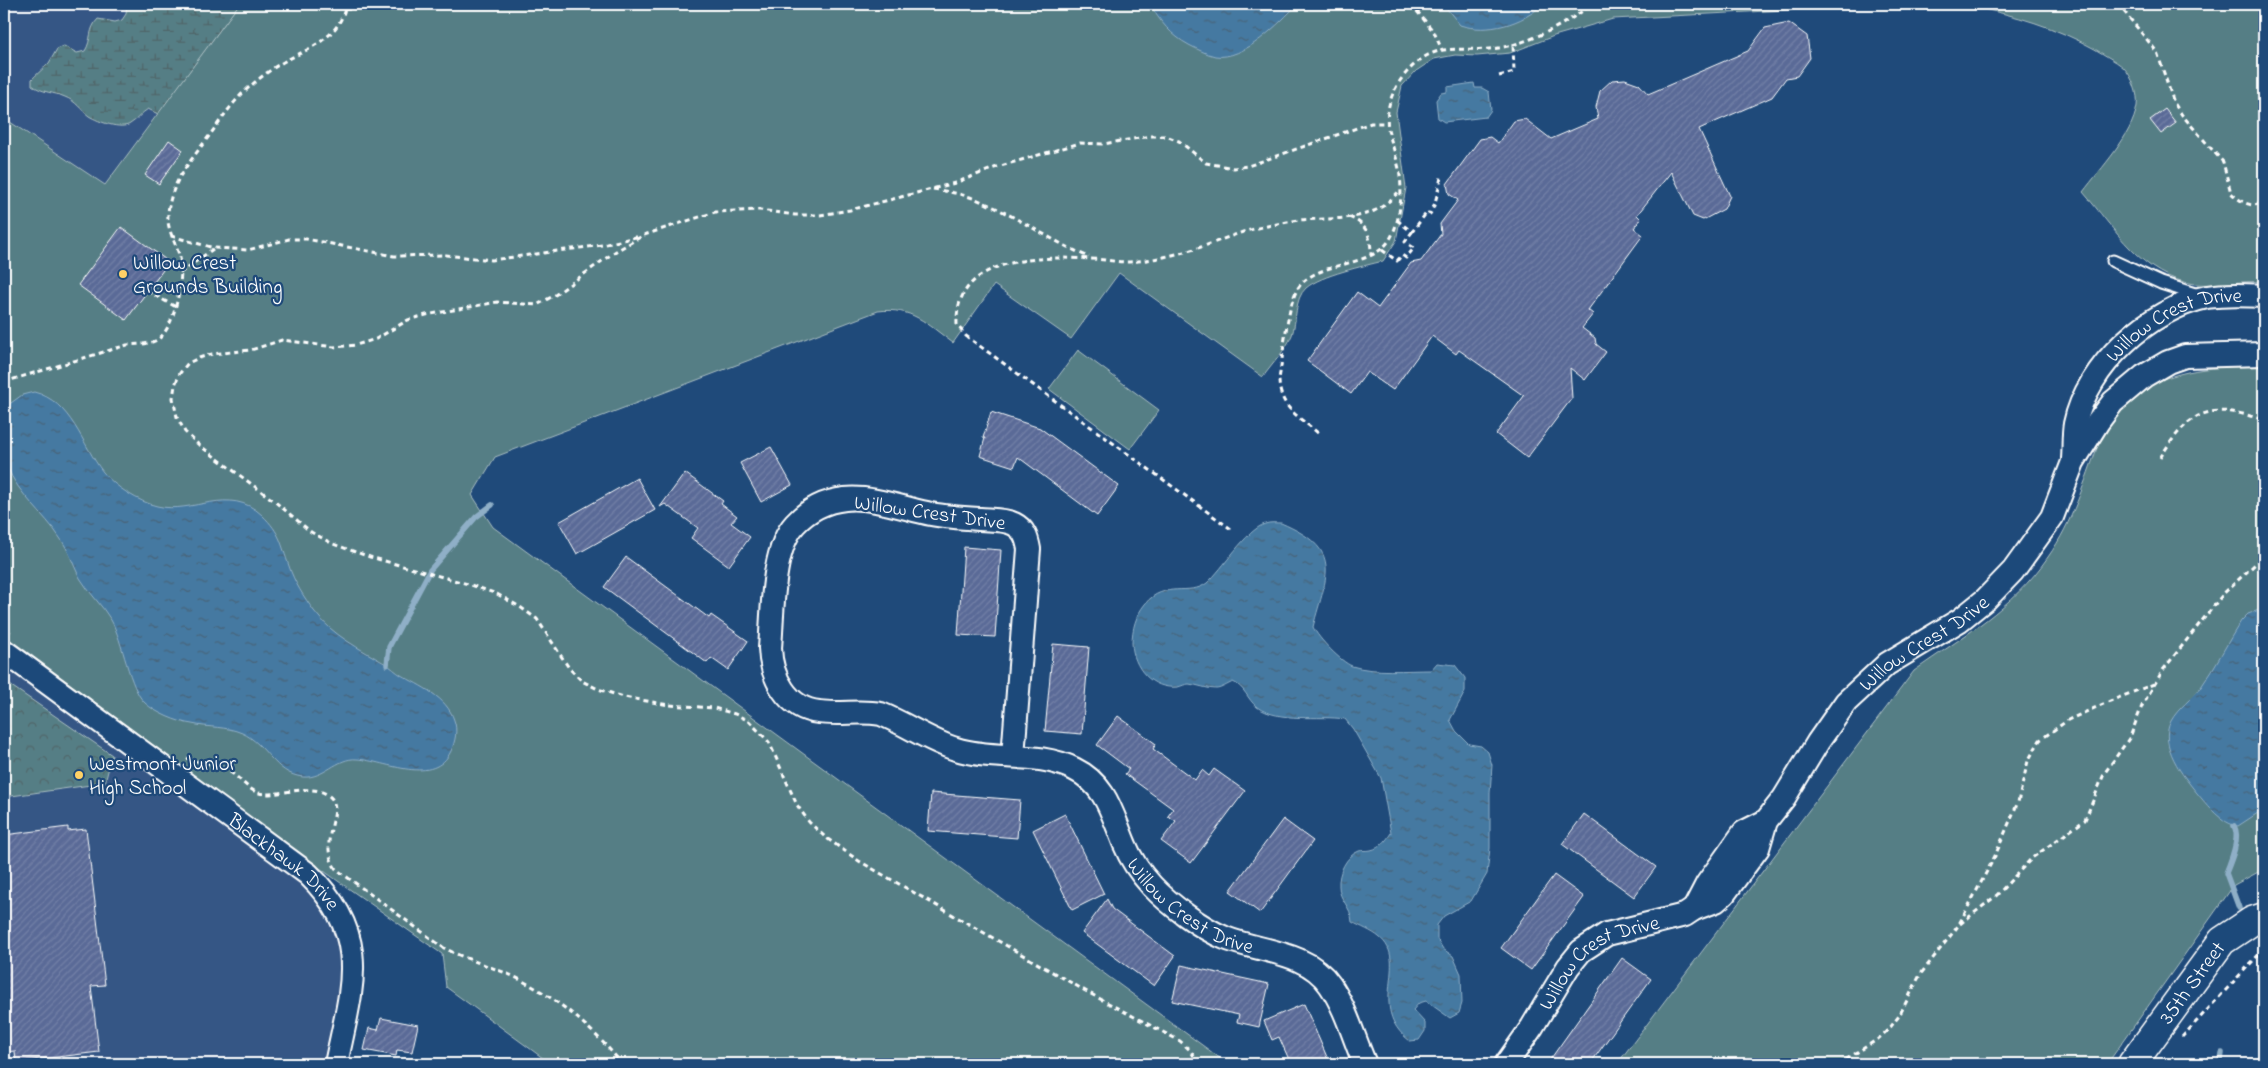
<svg xmlns="http://www.w3.org/2000/svg" width="2268" height="1068" font-family="'Indie Flower',sans-serif">
	<defs>
		<pattern id="wetland-marsh" width="20" height="14" patternUnits="userSpaceOnUse" patternTransform="scale(1.25)"><rect width="20" height="14" fill="#557e85"/><path d="M1 5h8M5 5V1M11 12h8M15 12V8" fill="none" stroke="#506568"/></pattern>
		<pattern id="park-crowns" width="20" height="18" patternUnits="userSpaceOnUse" patternTransform="scale(1.25)"><rect width="20" height="18" fill="#557e85"/><path d="M2 6a3 3 0 1 1 6 0M12 15a3 3 0 1 1 6 0" fill="none" stroke="#506568"/></pattern>
		<pattern id="water-ripples" width="26" height="14" patternUnits="userSpaceOnUse" patternTransform="scale(1.25)"><rect width="26" height="14" fill="#4479a1"/><path d="M2 4q2-2 4 0t4 0M15 11q2-2 4 0t4 0" fill="none" stroke="#486276"/></pattern>
		<pattern id="building-hatch" width="6" height="6" patternUnits="userSpaceOnUse" patternTransform="scale(1.25)"><rect width="6" height="6" fill="#5a6a97"/><path d="M-1 1l2-2M0 6l6-6M5 7l2-2" fill="none" stroke="#7380a7"/></pattern>
	</defs>
	<rect width="100%" height="100%" fill="#1f4a7a"/>
	<filter id="ink" filterUnits="userSpaceOnUse"><feTurbulence type="fractalNoise" baseFrequency=".02" numOctaves="2"/><feDisplacementMap in="SourceGraphic" scale="10" xChannelSelector="R" yChannelSelector="G"/><feConvolveMatrix kernelMatrix="1 2 1 2 8 2 1 2 1" color-interpolation-filters="sRGB"/></filter>
	<g filter="url(#ink)">
		<g fill="#355785">
			<polygon points="4,4 239,4 105,186 4,118"/>
			<polygon points="4,666 306,885 323,904 333,926 340,956 339,991 324,1064 4,1064"/>
		</g>
		<g fill="#557e85" stroke="#aabec2">
			<path d="M239 4H1902L1613 19 1554 36 1510 53 1477 56 1455 55 1434 59 1416 71 1402 86 1396 112 1406 188 1396 241 1383 261C1364 266 1321 275 1306 288 1294 299 1297 321 1292 335 1286 350 1272 364 1263 377L1119 273 1071 339 994 285 953 343C926 323 912 307 878 311L495 457 472 495 493 527 1228 1064H551L446 987 442 954 328 874 4 635V118L105 185Z"/>
			<path d="M1928 4H2264V282C2241 280 2218 286 2195 284 2142 277 2115 229 2083 192 2101 168 2132 136 2137 106 2139 95 2132 76 2124 68 2120 64 2113 60 2108 57 2072 34 2030 19 1988 10 1968 6 1948 5 1928 4Z"/>
			<polygon points="1078,350 1159,410 1130,449 1049,389"/>
			<path d="M2264 365V869L2234 885 2107 1064H1617L1914 671C1962 637 2014 607 2048 557 2073 522 2084 482 2099 443 2126 371 2198 367 2264 365Z"/>
		</g>
		<path fill="url(#wetland-marsh)" stroke="#aabec2" d="M127 4H239L158 114 148 109C141 113 137 120 130 124 121 130 99 122 89 116 81 110 76 101 65 97 54 92 42 93 32 85V79L49 63 57 49 64 46 77 53 85 51C92 40 88 29 98 19L115 22 122 20 126 14Z"/>
		<polygon fill="url(#park-crowns)" stroke="#aabec2" points="4,681 112,755 105,783 4,797"/>
		<g fill="url(#water-ripples)" stroke="#8fafc7">
			<path d="M1150 4H1298C1279 23 1244 61 1215 56 1206 54 1197 49 1189 45 1172 36 1159 21 1150 4Z"/>
			<path d="M1443 4H1543C1523 24 1487 34 1460 25Z"/>
			<polygon points="1474,83 1475,88 1482,88 1489,92 1491,110 1486,117 1444,122 1438,118 1436,100 1441,93 1447,92 1447,87"/>
			<path d="M34 392C71 401 82 445 103 472 115 487 139 502 157 506 193 515 229 484 262 515 281 533 281 544 289 566 294 582 304 597 314 611 333 636 359 648 386 664 391 667 396 672 401 675 420 686 447 697 454 720 458 730 455 742 451 751 434 787 386 761 357 759 337 757 324 779 303 777 274 774 267 744 242 733 226 726 209 728 192 724 177 722 156 713 145 703 129 688 123 641 111 620 102 605 89 593 80 578 73 565 69 550 60 538 44 513 18 495 7 466 0 449 4 426 4 408L22 395Z"/>
			<path d="M1281 523C1344 550 1327 573 1313 627 1318 638 1341 662 1352 666 1373 673 1408 670 1431 670L1437 663 1455 665 1465 678V692L1450 720 1456 731 1469 744 1481 746 1488 752 1492 765 1490 793V848L1487 874 1471 901 1444 916 1437 925V939L1443 949 1453 956 1461 974 1462 1003 1459 1013 1450 1018 1426 1001 1419 1003 1413 1010 1425 1023V1031L1419 1040 1410 1041C1365 1007 1411 962 1379 937 1372 931 1361 927 1352 922 1351 905 1339 901 1339 886 1338 873 1346 856 1359 851 1362 850 1367 851 1371 850 1380 848 1386 841 1391 833L1381 778 1353 729 1345 719C1319 715 1279 723 1257 707 1247 699 1245 687 1233 682 1228 684 1221 689 1216 689 1207 689 1198 685 1189 684 1185 684 1182 686 1178 687 1151 690 1133 667 1132 643 1132 629 1136 615 1145 604 1164 580 1190 597 1207 583 1223 569 1246 530 1265 524 1270 522 1276 523 1281 523Z"/>
			<path d="M2259 610H2264V809L2238 826C2222 824 2207 805 2197 793 2183 776 2158 745 2171 721 2178 708 2192 699 2201 687 2216 666 2227 643 2241 621L2248 614Z"/>
		</g>
		<g fill="none" stroke-linecap="round" stroke-linejoin="round">
			<g stroke="#8fafc7" stroke-width="5.5">
				<polyline points="387,665 389,647 430,570 476,517 492,505"/>
				<path d="M2234 826C2241 837 2231 861 2226 873L2239 908"/>
				<polyline points="2221,1061 2222,1053"/>
			</g>
		</g>
		<g fill="url(#building-hatch)" stroke="#fff">
			<polygon points="1789,23 1807,36 1810,58 1797,76 1786,78 1772,97 1699,129 1730,196 1724,209 1703,220 1693,216 1671,172 1637,215 1641,219 1634,228 1643,235 1588,310 1593,314 1582,328 1595,338 1596,344 1606,352 1585,380 1570,368 1572,398 1527,458 1496,434 1524,396 1459,350 1456,354 1432,336 1393,390 1367,372 1351,394 1307,361 1357,292 1378,308 1411,263 1421,261 1441,234 1440,224 1458,200 1449,194 1447,184 1480,139 1490,137 1498,143 1514,121 1525,119 1551,139 1598,119 1596,107 1600,91 1612,80 1625,79 1639,84 1648,94 1748,51 1765,28"/>
			<polygon points="2165,109 2176,123 2161,134 2150,120"/>
			<polygon points="169,140 183,150 159,184 145,175"/>
			<polygon points="121,227 169,262 126,320 78,285"/>
			<polygon points="991,412 1040,428 1119,486 1097,516 1018,457 1014,467 980,456 985,438 983,438"/>
			<polygon points="771,447 792,485 761,502 740,463"/>
			<polygon points="685,473 723,501 721,504 737,516 731,523 750,537 729,566 691,538 698,528 665,504 660,507"/>
			<polygon points="637,478 655,510 577,554 559,522"/>
			<polygon points="964,547 1001,550 995,637 958,635"/>
			<polygon points="626,557 709,618 711,615 748,641 728,670 711,658 707,663 604,587"/>
			<polygon points="1053,644 1089,647 1082,734 1045,731"/>
			<polygon points="1118,716 1156,744 1153,749 1195,780 1202,770 1209,776 1214,769 1245,791 1191,863 1161,841 1176,821 1168,816 1173,809 1125,774 1129,769 1097,745"/>
			<polygon points="931,793 1020,800 1017,838 928,831"/>
			<polygon points="1065,814 1104,894 1072,910 1033,830"/>
			<polygon points="1584,814 1656,867 1634,897 1562,844"/>
			<polygon points="1283,819 1313,841 1260,913 1230,891"/>
			<polygon points="68,827 68,831 86,829 105,985 91,986 99,1052 16,1062 15,1051 4,1052 4,835"/>
			<polygon points="1554,875 1584,897 1531,970 1501,948"/>
			<polygon points="1107,899 1112,909 1175,956 1154,986 1082,933"/>
			<polygon points="1622,958 1651,979 1590,1064 1547,1064"/>
			<polygon points="1181,965 1269,984 1259,1027 1237,1022 1239,1015 1172,1001"/>
			<polygon points="1304,1004 1330,1064 1291,1064 1279,1037 1272,1040 1264,1021"/>
			<polygon points="381,1018 418,1025 412,1052 397,1050 396,1056 364,1050 369,1028 378,1030"/>
		</g>
		<g fill="none" stroke-linecap="round" stroke-linejoin="round">
			<defs>
				<polyline id="lane" points="2113,261 2161,283 2201,296"/>
				<g id="street">
					<path id="s1" d="M2073 459C2074 448 2073 435 2075 424 2087 366 2149 309 2207 297 2226 294 2245 295 2264 296"/>
					<path id="s2" d="M4 651 308 874C372 937 352 986 336 1064"/>
					<path id="s3" d="M1013 756 1029 549C1027 538 1024 529 1014 524 1004 519 991 520 980 519 964 518 947 517 931 514 906 509 871 496 845 499 826 501 808 510 795 524 771 550 773 614 770 648 771 677 787 709 819 712 840 715 860 710 881 714 906 724 930 741 956 749 994 761 1038 751 1074 769 1107 785 1112 815 1125 845 1131 860 1141 874 1152 886 1170 905 1201 928 1225 938 1260 952 1307 951 1330 985 1346 1008 1354 1039 1365 1064"/>
					<polyline points="1694,909 1707,884 1744,832 1766,821"/>
					<path id="s4" d="M1506 1064 1532 1027 1568 967 1581 951 1607 934 1685 915 1694 909 1716 901 1724 894 1758 848 1766 821 1784 798 1818 742 1846 702 1887 664 1960 620 1986 599 2013 571 2052 517 2073 462 2098 422 2113 402 2144 376 2168 362 2185 356 2264 354"/>
				</g>
				<g id="secondary">
					<path id="s5" d="M2132 1064 2222 941 2252 921 2264 917"/>
				</g>
			</defs>
			<use href="#lane" stroke="#fff" stroke-width="15"/>
			<use href="#street" stroke="#fff" stroke-width="26"/>
			<use href="#secondary" stroke="#fff" stroke-width="31"/>
			<g stroke="#fff" stroke-width="3" stroke-dasharray="5 4" stroke-linecap="butt">
				<polyline points="1411,4 1434,32 1442,50"/>
				<path d="M2118 4 2157 52 2174 103 2182 115 2223 162 2231 193C2241 202 2251 209 2264 202"/>
				<polyline points="2261,4 2264,33"/>
				<polyline points="345,9 352,9 369,4"/>
				<polyline points="1499,76 1514,72 1513,44"/>
				<path d="M933 189C951 192 968 195 985 203 1021 219 1053 242 1089 257"/>
				<path d="M1349 217C1367 224 1371 236 1371 255"/>
				<path d="M1397 220 1412 232 1427 212 1430 214C1435 207 1439 187 1441 177"/>
				<polyline points="171,236 214,248 248,250 289,239 306,239 394,256 446,255 492,260 602,245 640,236"/>
				<polyline points="1382,250 1397,261 1402,255 1406,258 1414,248 1405,242 1412,232"/>
				<polyline points="180,273 213,249"/>
				<polyline points="147,291 176,307"/>
				<path d="M4 382 127 345C137 344 148 345 157 340 175 329 184 278 180 258 177 246 170 235 168 222 167 206 172 192 179 178 186 166 195 155 203 144 217 126 229 106 246 90 258 79 271 69 285 61 312 47 340 37 346 4"/>
				<path d="M1318 433C1298 416 1279 407 1279 379 1283 357 1287 307 1297 290 1314 259 1372 270 1390 239 1401 220 1403 190 1399 169 1396 155 1391 142 1388 129 1384 101 1399 76 1420 60 1441 44 1465 51 1489 49 1522 47 1567 25 1591 4"/>
				<path d="M2160 458C2190 410 2209 402 2264 420"/>
				<path d="M1231 529 966 336 957 325C954 256 1040 256 1090 259 1107 259 1121 264 1138 261 1159 259 1182 253 1201 247 1220 241 1239 232 1258 228 1272 225 1286 222 1299 220 1324 218 1351 221 1374 211 1385 206 1393 198 1400 190"/>
				<polyline points="4,626 11,632"/>
				<path d="M187 758C201 764 217 763 230 772 243 780 249 793 265 794 282 795 318 781 332 799 343 814 317 842 336 869L444 948C465 959 487 965 508 974 553 994 591 1026 622 1064"/>
				<polyline points="1960,924 1997,895 2032,858 2085,820 2104,774 2130,737 2142,706 2163,670 2224,593 2264,556"/>
				<polyline points="2182,1037 2264,949"/>
				<polyline points="1199,1064 1190,1050 1180,1041 1089,993 859,861 825,837 809,822 797,805 769,742 749,721 735,714 714,708 669,705 624,697 598,689 582,681 569,668 537,619 520,607 497,594 468,584 370,557 333,544 311,532 273,500 199,445 185,432 177,417 173,398 175,385 180,373 188,363 199,358 212,354 251,350 282,340 334,347 356,345 376,339 408,320 426,315 497,302 537,305 555,295 616,251 644,235 715,212 760,210 795,215 820,215 850,210 955,183 997,167 1080,143 1103,144 1151,136 1166,136 1179,141 1206,163 1234,168 1248,166 1371,123 1388,123"/>
				<polyline points="1839,1064 1878,1039 1889,1029 1899,1016 1920,975 1958,926 1995,856 2018,802 2028,761 2040,740 2068,720 2110,701 2154,684"/>
				<polyline points="2164,1064 2168,1056"/>
			</g>
			<use href="#lane" stroke="#1f4a7a" stroke-width="11"/>
			<use href="#street" stroke="#1f4a7a" stroke-width="22"/>
			<use href="#secondary" stroke="#1f4a7a" stroke-width="28"/>
		</g>
	</g>
	<g fill="#ffd166" stroke="#1f4a7a" stroke-width="2">
		<circle cx="123" cy="274" r="5"/>
		<circle cx="79" cy="775" r="5"/>
	</g>
	<g text-anchor="middle" stroke-width="4.5" stroke-linejoin="round" paint-order="stroke">
		<g font-size="21" fill="#fff" stroke="#1f4a7a" text-anchor="start">
			<text x="133" y="269">Willow Crest<tspan x="133" dy="24">Grounds Building</tspan></text>
			<text x="89" y="770">Westmont Junior<tspan x="89" dy="24">High School</tspan></text>
		</g>
		<g font-size="21" fill="#fff" stroke="#1f4a7a">
			<text dy="7" stroke="none"><textPath href="#s1" startOffset="186">Willow Crest Drive</textPath></text>
			<text transform="translate(930 512) rotate(8)" y="7">Willow Crest Drive</text>
			<text dy="7" stroke="none"><textPath href="#s4" startOffset="619">Willow Crest Drive</textPath></text>
			<text dy="7" stroke="none"><textPath href="#s2" startOffset="351">Blackhawk Drive</textPath></text>
			<text dy="7" stroke="none"><textPath href="#s3" startOffset="1135">Willow Crest Drive</textPath></text>
			<text dy="7" stroke="none"><textPath href="#s4" startOffset="144">Willow Crest Drive</textPath></text>
			<text dy="7" stroke="none"><textPath href="#s5" startOffset="101">35th Street</textPath></text>
		</g>
	</g>
	<rect width="2268" height="1068" fill="none" stroke="#1f4a7a" stroke-width="20"/>
	<rect x="10" y="10" width="2248" height="1048" fill="none" stroke="#fff" stroke-width="2" filter="url(#ink)"/>
</svg>
